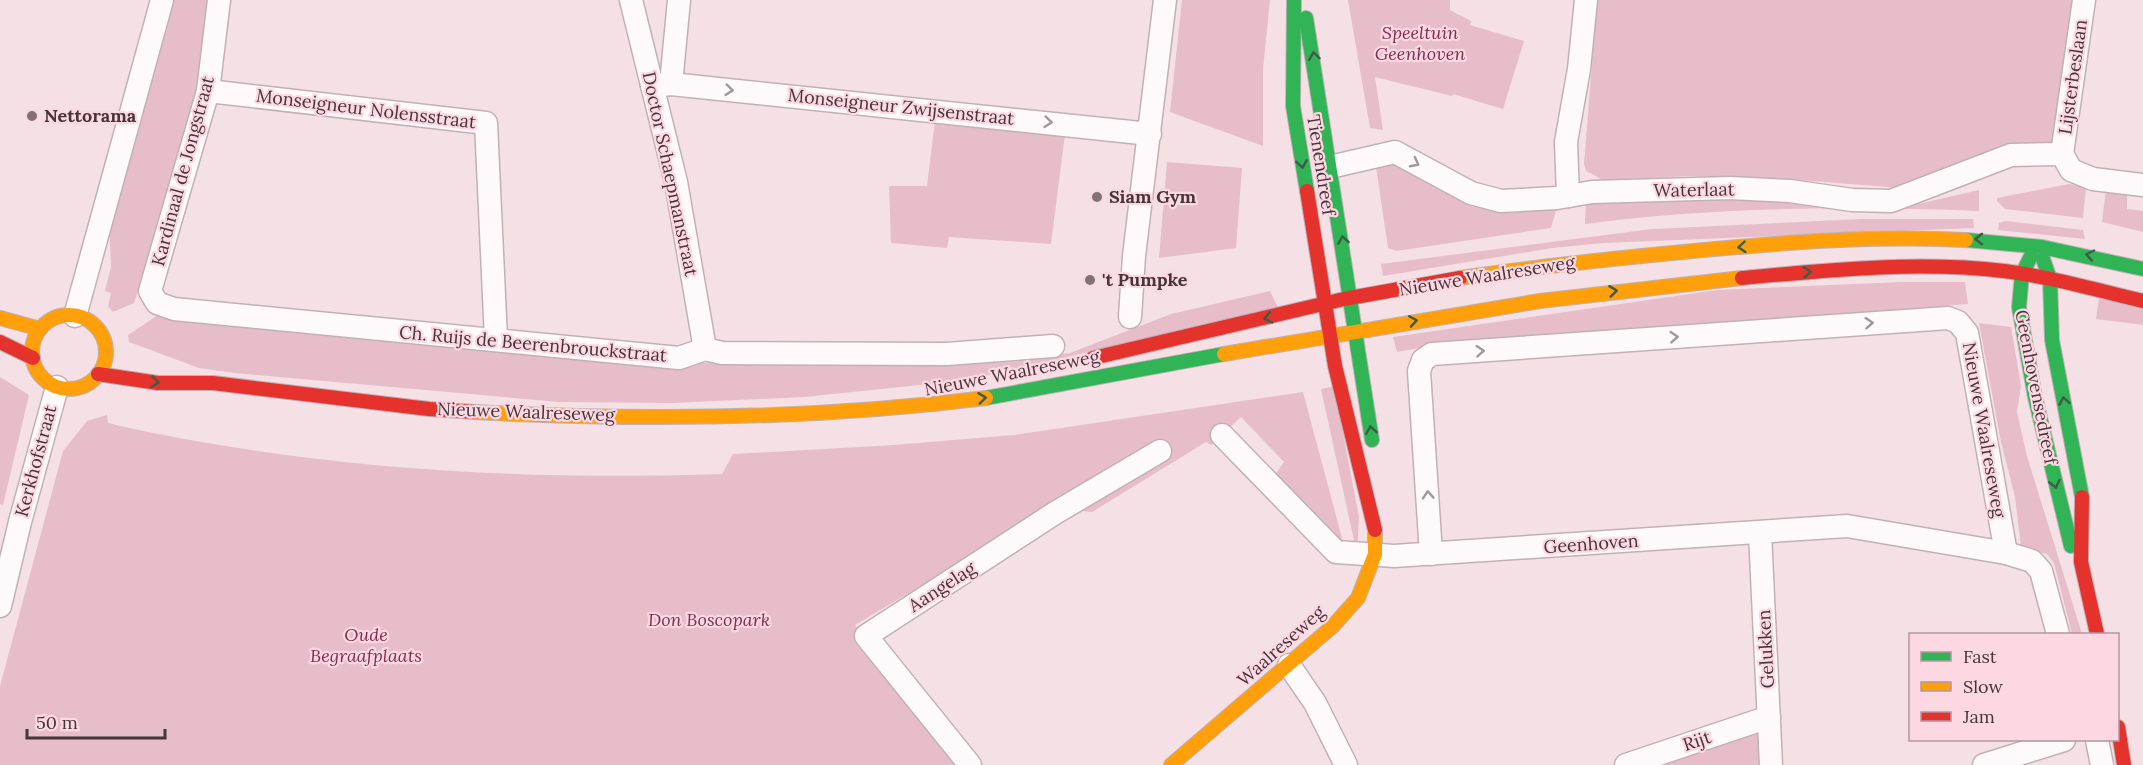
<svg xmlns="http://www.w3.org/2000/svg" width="2143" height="765" font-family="Lora,serif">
	<rect width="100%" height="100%" fill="#f5e0e6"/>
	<g fill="#e7bdca">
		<polygon points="173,0 207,0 202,80 143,289 139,288 134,303 113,312 108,306 111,293 105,291 111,267 109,222"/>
		<polygon points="1182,0 1270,0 1263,69 1263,146 1170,112"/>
		<polygon points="1348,0 1450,0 1450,10 1471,21 1470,25 1524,41 1503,109 1453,94 1452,96 1375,77 1383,130 1370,128"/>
		<polygon points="1597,0 2077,0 2061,147 1900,188 1775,178 1690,176 1603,180 1586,171 1584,164"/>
		<polygon points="935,121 1065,134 1051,244 949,237 947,248 891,243 889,186 927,186"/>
		<polygon points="1381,158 1438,182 1558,203 1551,228 1396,251 1388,248 1375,160"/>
		<polygon points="1167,162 1242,168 1236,248 1159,258"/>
		<polygon points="2069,184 2086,187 2083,218 2005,209 1997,201 1997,198"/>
		<polygon points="2106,189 2127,192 2127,209 2143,211 2143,232 2102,222"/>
		<path d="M1979 190V211C1848 206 1715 207 1585 224L1586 199 1648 193 1881 205 1918 204Z"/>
		<polygon points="1861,219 1973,219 1974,228 1604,243 1552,248 1383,276 1381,264 1652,229"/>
		<polygon points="2006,221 2083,230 2085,239 1998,230 1999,223"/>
		<polygon points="1901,282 1965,282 1968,304 1425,347 1397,352 1393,337 1717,290"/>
		<polygon points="1270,291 1278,308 968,380 804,397 673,403 559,402 235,373 199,368 129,342 128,335 161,313 700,363 946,365 1013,362 1070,353 1171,314"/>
		<polygon points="2099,298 2143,306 2143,325 2096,319"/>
		<polygon points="1979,323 2011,327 2021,386 2017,412 2027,456 2082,634 2072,634 2054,563 2047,554 2021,547 2015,497 2001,442"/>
		<polygon points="0,377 29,395 3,505 0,504"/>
		<polygon points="1334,386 1359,517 1357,554 1321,389"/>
		<path d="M1303 392 1343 542 1272 479 1284 462 1241 417 1211 445 1206 442 1092 512 1072 510 1068 497 1062 494 946 571 855 625 958 765H0V686L63 451 87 421 107 415 108 423 116 425C314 469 520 481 722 474L733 454 894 445 1014 435Z"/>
		<polygon points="1759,733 1760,765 1665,765"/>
	</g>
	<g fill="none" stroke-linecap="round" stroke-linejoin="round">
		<defs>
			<g id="street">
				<polyline points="219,0 208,91 150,291 157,303 174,309 679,358 705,349 722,353 947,354 1053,346"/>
				<polyline points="631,0 676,182 705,349"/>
				<polyline points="671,84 679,0"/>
				<polyline points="652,86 671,84 1150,134"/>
				<polyline points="208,91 486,123 496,339"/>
				<polyline points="2062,154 2084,0"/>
				<polyline points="2062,154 2071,170 2093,179 2143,185"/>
				<polyline points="1330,167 1395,152 1471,193 1501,201 1557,198 1592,192 1730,188 1790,191 1852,200 1891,201 2011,155 2062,154"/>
				<polyline points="1568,196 1566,142 1579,69 1586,0"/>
				<polyline points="75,316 162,0"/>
				<polyline points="1130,317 1134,256 1165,0"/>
				<polyline points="1222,435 1336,552 1394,556 1847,526 2006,553 2032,561 2041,571 2058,634"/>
				<polyline points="1760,533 1771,765"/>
				<polyline points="1431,554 1419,371 1423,360 1432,354 1948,318 1958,322 1967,333 2006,553"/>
				<polyline points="0,606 20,522 57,387"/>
				<polyline points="1289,665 1315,703 1346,765"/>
				<polyline points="2097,740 2102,765"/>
				<polyline points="970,765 866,636 1055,513 1160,451"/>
				<polyline points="1626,765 1769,717"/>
				<polyline points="1984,765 2064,740"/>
			</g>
			<g id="fast">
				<polyline points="1294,0 1293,106 1307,191"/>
				<polyline points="1306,18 1372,440"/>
				<polyline points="1966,240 2042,247 2143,269"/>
				<polyline points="2031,256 2022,274 2019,307 2035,397 2071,546"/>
				<polyline points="2043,259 2050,279 2052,340 2082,497"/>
				<polyline points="986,398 1224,354"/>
			</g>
			<g id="slow">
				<path d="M1460 278C1534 267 1609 259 1683 252 1777 243 1872 235 1966 240"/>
				<circle cx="69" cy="352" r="37"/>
				<polyline points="0,318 40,329"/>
				<polyline points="1224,354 1540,301 1742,278"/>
				<path d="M475 412C643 421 819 419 986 398"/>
				<polyline points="1171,765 1333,626 1358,598 1375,554 1375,530"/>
			</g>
			<g id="jam">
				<polyline points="1307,191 1335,366 1375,530"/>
				<path d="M1742 278C1829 270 1917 261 2004 271 2051 277 2097 290 2143 301"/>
				<polyline points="0,342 33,358"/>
				<polyline points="1093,358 1344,299 1460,278"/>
				<polyline points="98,374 158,383 213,383 429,409 475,412"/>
				<polyline points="2082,497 2081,562 2097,634"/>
				<polyline points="2118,727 2124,765"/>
			</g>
		</defs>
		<use href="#street" stroke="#c1b1b6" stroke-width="25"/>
		<use href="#fast" stroke="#c1b1b6" stroke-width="16"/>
		<use href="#slow" stroke="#c1b1b6" stroke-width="16"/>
		<use href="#jam" stroke="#c1b1b6" stroke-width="16"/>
		<use href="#street" stroke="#fefafb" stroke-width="22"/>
		<use href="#fast" stroke="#30b455" stroke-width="14"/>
		<use href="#slow" stroke="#ff9f0a" stroke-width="14"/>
		<use href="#jam" stroke="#e5322d" stroke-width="14"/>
	</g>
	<defs><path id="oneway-chevron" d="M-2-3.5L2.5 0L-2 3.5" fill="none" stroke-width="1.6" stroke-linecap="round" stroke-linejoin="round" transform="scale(1.5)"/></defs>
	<g stroke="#3e5c43">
		<use href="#oneway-chevron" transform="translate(1314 56) rotate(-98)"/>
		<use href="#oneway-chevron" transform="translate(1302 164) rotate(81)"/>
		<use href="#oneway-chevron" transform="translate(1979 239) rotate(-180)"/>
		<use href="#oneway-chevron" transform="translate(1343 240) rotate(-99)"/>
		<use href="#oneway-chevron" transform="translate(1742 247) rotate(175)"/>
		<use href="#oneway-chevron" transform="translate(2090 255) rotate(-168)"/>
		<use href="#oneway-chevron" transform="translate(1807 272) rotate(-5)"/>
		<use href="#oneway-chevron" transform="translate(1613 291) rotate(-7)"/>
		<use href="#oneway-chevron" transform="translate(1268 318) rotate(167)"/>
		<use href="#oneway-chevron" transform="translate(1413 321) rotate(-9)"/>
		<use href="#oneway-chevron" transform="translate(155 382) rotate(6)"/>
		<use href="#oneway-chevron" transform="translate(982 398) rotate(-7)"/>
		<use href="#oneway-chevron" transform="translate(2064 401) rotate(-100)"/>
		<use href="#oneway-chevron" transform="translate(1371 430) rotate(-99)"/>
		<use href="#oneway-chevron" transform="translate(2055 484) rotate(77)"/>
	</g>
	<g stroke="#a1989b">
		<use href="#oneway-chevron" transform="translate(729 90) rotate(6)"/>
		<use href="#oneway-chevron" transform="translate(1048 122) rotate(6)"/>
		<use href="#oneway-chevron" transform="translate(1415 163) rotate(28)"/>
		<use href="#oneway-chevron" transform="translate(1869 323) rotate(-4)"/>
		<use href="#oneway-chevron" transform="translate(1674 337) rotate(-4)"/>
		<use href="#oneway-chevron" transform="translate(1480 351) rotate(-4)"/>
		<use href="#oneway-chevron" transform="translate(1428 495) rotate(-94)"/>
	</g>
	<g fill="#827277" stroke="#fdd8e3" stroke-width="2">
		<circle cx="32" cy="116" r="6"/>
		<circle cx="1097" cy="197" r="6"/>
		<circle cx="1090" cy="280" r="6"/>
	</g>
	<g text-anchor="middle" stroke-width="4.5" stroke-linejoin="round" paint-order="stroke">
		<g font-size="18" font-style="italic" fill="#832c51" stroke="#fdd8e3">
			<text x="1420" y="39">Speeltuin<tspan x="1420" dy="21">Geenhoven</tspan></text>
			<text x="709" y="626">Don Boscopark</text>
			<text x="366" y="641">Oude<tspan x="366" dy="21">Begraafplaats</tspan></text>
		</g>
		<g font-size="18" fill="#44363b" stroke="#fdd8e3">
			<text transform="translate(2073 77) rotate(-82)" y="6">Lijsterbeslaan</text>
			<text transform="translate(901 107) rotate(6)" y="6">Monseigneur Zwijsenstraat</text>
			<text transform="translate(366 109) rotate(7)" y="6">Monseigneur Nolensstraat</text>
			<text transform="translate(1321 165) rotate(81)" y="6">Tienendreef</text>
			<text transform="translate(183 171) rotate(-75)" y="6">Kardinaal de Jongstraat</text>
			<text transform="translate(670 174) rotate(78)" y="6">Doctor Schaepmanstraat</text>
			<text transform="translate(1694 190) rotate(-1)" y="6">Waterlaat</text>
			<text transform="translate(1487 276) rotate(-9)" y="6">Nieuwe Waalreseweg</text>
			<text transform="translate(533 344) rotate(5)" y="6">Ch. Ruijs de Beerenbrouckstraat</text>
			<text transform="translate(1012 373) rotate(-11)" y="6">Nieuwe Waalreseweg</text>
			<text transform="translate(2036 387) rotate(79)" y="6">Geenhovensedreef</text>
			<text transform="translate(526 412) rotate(2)" y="6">Nieuwe Waalreseweg</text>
			<text transform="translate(1984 430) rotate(80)" y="6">Nieuwe Waalreseweg</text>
			<text transform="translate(36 461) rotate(-75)" y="6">Kerkhofstraat</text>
			<text transform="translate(1591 544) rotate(-4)" y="6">Geenhoven</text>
			<text transform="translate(942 587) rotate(-33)" y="6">Aangelag</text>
			<text transform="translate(1281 646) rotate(-42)" y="6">Waalreseweg</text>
			<text transform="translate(1766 649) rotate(-93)" y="6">Gelukken</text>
			<text transform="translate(1697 741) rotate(-19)" y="6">Rijt</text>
		</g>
		<g font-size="18" font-weight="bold" fill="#44363b" stroke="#fdd8e3" text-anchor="start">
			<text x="44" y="122">Nettorama</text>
			<text x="1109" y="203">Siam Gym</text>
			<text x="1102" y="286">'t Pumpke</text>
		</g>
	</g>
	<rect x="1909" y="633" width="210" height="108" fill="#fdd8e3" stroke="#b397a0" stroke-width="1.5"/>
	<rect x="1921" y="652" width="30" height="9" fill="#30b455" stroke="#b397a0" stroke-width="1.5"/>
	<text x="1963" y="663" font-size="18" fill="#44363b">Fast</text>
	<rect x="1921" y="682" width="30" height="9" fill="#ff9f0a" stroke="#b397a0" stroke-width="1.5"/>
	<text x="1963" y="693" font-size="18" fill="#44363b">Slow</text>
	<rect x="1921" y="712" width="30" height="9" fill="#e5322d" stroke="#b397a0" stroke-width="1.5"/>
	<text x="1963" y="723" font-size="18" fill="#44363b">Jam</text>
	<path d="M27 729v9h138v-9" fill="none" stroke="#44363b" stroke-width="3"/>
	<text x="36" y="729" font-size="18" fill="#44363b" stroke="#fdd8e3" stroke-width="4.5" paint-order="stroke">50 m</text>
</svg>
